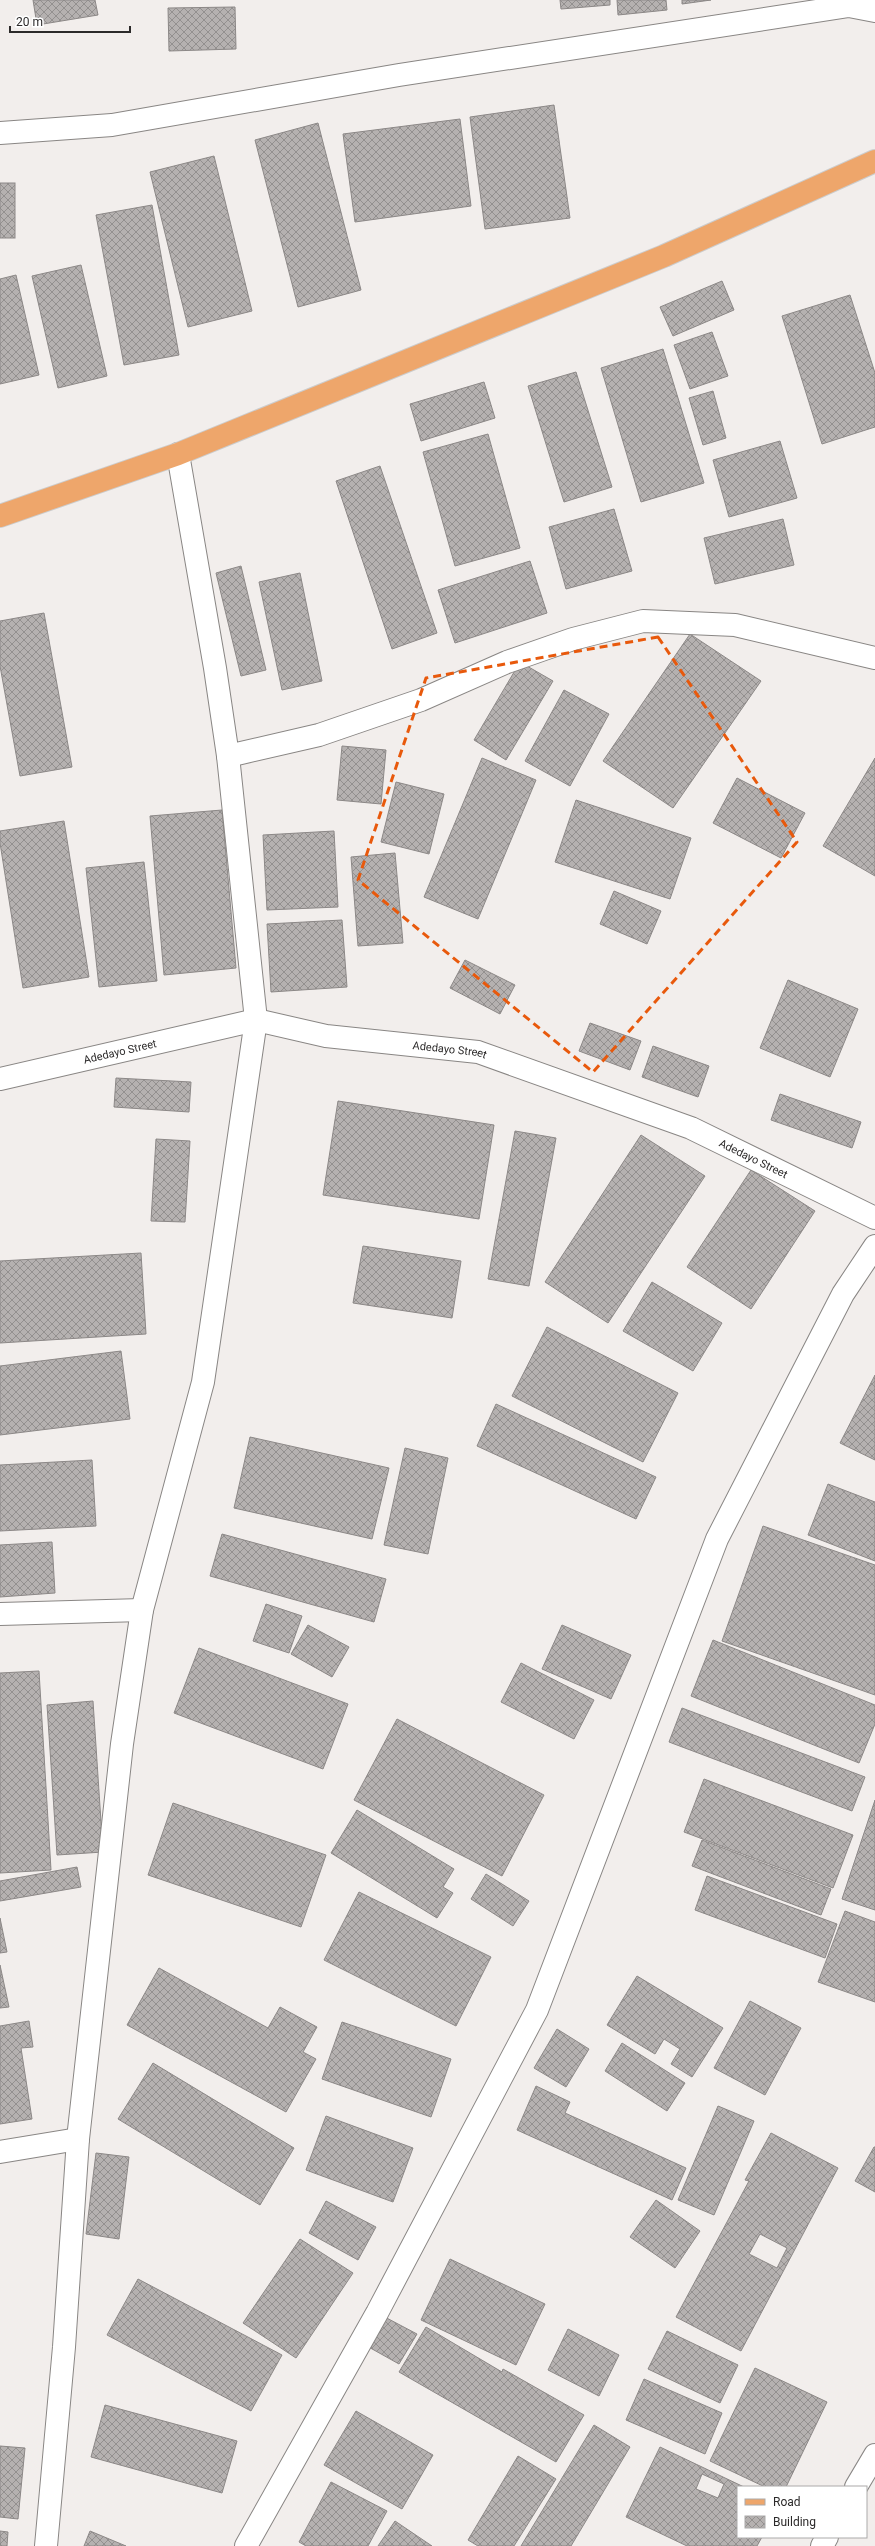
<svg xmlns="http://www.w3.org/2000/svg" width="875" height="2546" font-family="Roboto,sans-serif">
	<defs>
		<pattern id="building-cross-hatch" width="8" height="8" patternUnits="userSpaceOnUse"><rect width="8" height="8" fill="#b5b1b0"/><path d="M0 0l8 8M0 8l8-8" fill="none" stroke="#93908f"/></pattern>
	</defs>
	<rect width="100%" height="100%" fill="#f2eeec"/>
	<g fill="url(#building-cross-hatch)" stroke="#8c8887" fill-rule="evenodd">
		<polygon points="33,0 95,0 98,15 37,25"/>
		<polygon points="560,0 610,0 610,5 561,9"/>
		<polygon points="617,0 666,0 667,10 618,15"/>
		<polygon points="682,0 711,0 682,4"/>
		<polygon points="235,7 236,49 169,51 168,8"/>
		<polygon points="554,105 570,218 485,229 470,117"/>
		<polygon points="460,119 471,206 355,222 343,134"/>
		<polygon points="318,123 361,290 298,307 255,140"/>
		<polygon points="214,156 252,311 188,327 150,172"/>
		<rect x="0" y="183" width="15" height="55"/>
		<polygon points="152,205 179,355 124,365 96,215"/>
		<polygon points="81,265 107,376 58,388 32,276"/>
		<polygon points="16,275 39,375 0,384 0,279"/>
		<polygon points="722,281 734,310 673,336 660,307"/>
		<polygon points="850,295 875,373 875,427 822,444 782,316"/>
		<polygon points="712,332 728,376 690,389 674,345"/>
		<polygon points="663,349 704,483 641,502 601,368"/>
		<polygon points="576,372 612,487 564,502 528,386"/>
		<polygon points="484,382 495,418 421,441 410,404"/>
		<polygon points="713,391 726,438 703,445 689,398"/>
		<polygon points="488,434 520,548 455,566 423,452"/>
		<polygon points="780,441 797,498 729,517 713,460"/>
		<polygon points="380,466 437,633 392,649 336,481"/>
		<polygon points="614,509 632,571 566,589 549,527"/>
		<polygon points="783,519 794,565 715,584 704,538"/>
		<polygon points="530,561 547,613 455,643 438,590"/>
		<polygon points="241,566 266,670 241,676 216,573"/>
		<polygon points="300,573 322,681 282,690 259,582"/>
		<polygon points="44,613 72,767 20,776 0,666 0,621"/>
		<polygon points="690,634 761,681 673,808 603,761"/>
		<polygon points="520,662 553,681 506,760 474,740"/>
		<polygon points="564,690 609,714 570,786 525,761"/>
		<polygon points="342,746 386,750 381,804 337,800"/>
		<polygon points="482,758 536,780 478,919 424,897"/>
		<polygon points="875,758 875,876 823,846"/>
		<polygon points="737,778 805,813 781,858 713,823"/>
		<polygon points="396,782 444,794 429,854 381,842"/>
		<polygon points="576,800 691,838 670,899 555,862"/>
		<polygon points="222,810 236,968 164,975 150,816"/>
		<polygon points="64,821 89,977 23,988 0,843 0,831"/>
		<polygon points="334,831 338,907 267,910 263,835"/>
		<polygon points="395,853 403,943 358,946 351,857"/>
		<polygon points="144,862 157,981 99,987 86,868"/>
		<polygon points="614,891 661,911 647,944 600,924"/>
		<polygon points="342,920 347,987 271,992 267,924"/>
		<polygon points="465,960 515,985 500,1014 450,988"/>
		<polygon points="788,980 858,1009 830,1077 760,1048"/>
		<polygon points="590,1023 641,1041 630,1070 579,1051"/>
		<polygon points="653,1046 709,1066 698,1097 642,1077"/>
		<polygon points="116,1078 191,1082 189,1112 114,1107"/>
		<polygon points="780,1094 861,1122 852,1148 771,1120"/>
		<polygon points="338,1101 494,1125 479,1219 323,1195"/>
		<polygon points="515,1131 556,1138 529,1286 488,1279"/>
		<polygon points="641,1135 705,1176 608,1323 545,1282"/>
		<polygon points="156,1139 190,1141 185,1222 151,1221"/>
		<polygon points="751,1170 815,1211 751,1309 687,1267"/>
		<polygon points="363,1246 461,1261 452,1318 353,1303"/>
		<polygon points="141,1253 146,1334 0,1343 0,1261"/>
		<polygon points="652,1282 722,1323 693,1371 623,1331"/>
		<polygon points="547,1327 678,1393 643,1462 512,1396"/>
		<polygon points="121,1351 130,1419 0,1435 0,1366"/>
		<polygon points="875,1375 875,1460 840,1443"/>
		<polygon points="496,1404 656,1477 636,1519 477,1446"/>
		<polygon points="250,1437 389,1468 372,1539 234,1508"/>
		<polygon points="405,1448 448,1458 428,1554 384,1545"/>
		<polygon points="92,1460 96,1526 0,1531 0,1465"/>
		<polygon points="828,1484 875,1502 875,1561 808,1535"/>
		<polygon points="763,1526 875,1565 875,1695 722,1641"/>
		<polygon points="222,1534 386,1579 374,1622 210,1576"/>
		<polygon points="52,1542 55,1593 0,1597 0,1545"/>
		<polygon points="266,1604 302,1616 289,1653 253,1641"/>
		<polygon points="308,1625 349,1647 332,1677 291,1654"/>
		<polygon points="562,1625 631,1655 611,1699 542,1669"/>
		<polygon points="713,1640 875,1705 875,1724 859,1763 691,1696"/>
		<polygon points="199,1648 348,1704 323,1769 174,1713"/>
		<polygon points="521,1663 594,1700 574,1739 501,1702"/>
		<polygon points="39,1671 51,1870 0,1873 0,1673"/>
		<polygon points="93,1701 103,1852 57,1855 47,1705"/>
		<polygon points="682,1708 865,1777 852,1811 669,1742"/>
		<polygon points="397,1719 544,1795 502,1876 354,1800"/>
		<polygon points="704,1779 853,1835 833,1888 684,1832"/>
		<polygon points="875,1800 875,1910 842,1899"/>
		<polygon points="173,1803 326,1855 301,1927 148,1875"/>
		<polygon points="357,1810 454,1869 443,1887 453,1893 437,1918 331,1853"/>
		<polygon points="702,1840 831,1889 821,1915 692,1866"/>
		<polygon points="77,1867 81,1887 0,1901 0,1881"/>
		<polygon points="486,1874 529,1901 513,1926 471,1899"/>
		<polygon points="707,1876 837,1924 825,1958 695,1910"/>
		<polygon points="359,1892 491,1957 456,2026 324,1960"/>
		<polygon points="845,1911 875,1922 875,2002 818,1982"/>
		<polygon points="0,1918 7,1952 0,1953"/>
		<polygon points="0,1965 9,2007 0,2008"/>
		<polygon points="159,1968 268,2028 280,2007 317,2027 303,2052 316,2059 286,2112 127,2025"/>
		<polygon points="637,1976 723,2028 692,2077 671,2064 680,2049 664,2039 655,2054 607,2025"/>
		<polygon points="750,2001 801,2028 765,2095 714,2068"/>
		<polygon points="29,2021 33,2047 21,2048 32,2119 0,2124 0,2026"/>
		<polygon points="342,2022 451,2059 431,2117 322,2079"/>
		<polygon points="557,2029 589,2049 566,2087 534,2068"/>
		<polygon points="622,2043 685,2083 667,2111 605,2071"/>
		<polygon points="153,2063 294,2148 260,2205 118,2119"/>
		<polygon points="536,2086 570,2102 565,2113 686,2168 672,2200 517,2130"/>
		<polygon points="718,2106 754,2121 714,2215 678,2200"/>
		<polygon points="326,2116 413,2148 393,2202 306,2170"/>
		<path d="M771 2133 838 2168 741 2351 676 2317 749 2181 745 2180ZM760 2234 787 2248 777 2268 749 2254Z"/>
		<polygon points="874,2147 875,2147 875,2192 855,2181"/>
		<polygon points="96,2153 129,2157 119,2239 86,2234"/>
		<polygon points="656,2200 700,2231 675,2268 630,2237"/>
		<polygon points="326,2201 376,2227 358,2260 309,2233"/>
		<polygon points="300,2239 353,2273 296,2358 243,2323"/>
		<polygon points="450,2259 545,2304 516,2365 421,2320"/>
		<polygon points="138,2279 282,2355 251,2411 107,2335"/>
		<polygon points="381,2315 417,2334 399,2364 365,2345"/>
		<polygon points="426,2327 502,2372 503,2369 584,2415 556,2462 399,2372"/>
		<polygon points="568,2329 619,2355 599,2396 548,2370"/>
		<polygon points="667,2331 738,2365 720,2403 648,2369"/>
		<polygon points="755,2368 827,2402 786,2487 765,2487 710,2461"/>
		<polygon points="644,2379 722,2413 705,2454 626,2420"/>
		<polygon points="105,2405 237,2441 222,2493 91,2457"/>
		<polygon points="356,2411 433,2455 402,2509 324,2465"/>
		<polygon points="594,2425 630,2447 571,2546 521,2546"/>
		<polygon points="0,2446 25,2448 18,2519 0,2517"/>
		<path d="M660 2447 744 2487H738V2537H762L757 2546H687L626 2517ZM702 2474 724 2484 718 2498 696 2489Z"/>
		<polygon points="518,2456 556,2479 514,2546 478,2546 468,2540"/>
		<polygon points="331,2482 387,2511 368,2546 306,2546 299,2542"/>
		<polygon points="395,2521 432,2546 378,2546"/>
		<polygon points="0,2531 8,2532 7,2546 0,2546"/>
		<polygon points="90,2531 126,2546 84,2546"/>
	</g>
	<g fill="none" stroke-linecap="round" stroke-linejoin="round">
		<defs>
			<g id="minor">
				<polyline points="0,133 112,125 399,75 849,6 875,11"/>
				<polyline points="228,756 319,735 421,700 507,662 573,639 643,621 735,625 875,658"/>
				<path id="s1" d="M0 1079 256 1020 326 1036 478 1052 691 1128 875 1218"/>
				<polyline points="0,1614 142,1610"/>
				<polyline points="0,2152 78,2139"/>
				<polyline points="856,2487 875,2455"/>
				<polyline points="46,2546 64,2347 78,2139 122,1744 142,1610 203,1382 256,1020 228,756 215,668 178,454"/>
				<polyline points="246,2546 377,2313 537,2010 717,1539 843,1294 875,1246"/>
				<polyline points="822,2546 827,2537"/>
			</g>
			<polyline id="major" points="0,516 178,454 664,256 875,161"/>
		</defs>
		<use href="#minor" stroke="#898684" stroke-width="24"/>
		<use href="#major" stroke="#ccc" stroke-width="24"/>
		<use href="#minor" stroke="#fff" stroke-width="22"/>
		<use href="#major" stroke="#eea66b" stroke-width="22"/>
	</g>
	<path fill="none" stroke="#e8590c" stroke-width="3" stroke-dasharray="8 5" stroke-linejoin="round" d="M658 637 797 842 593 1072 358 880 426 678Z"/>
	<g text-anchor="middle" stroke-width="3.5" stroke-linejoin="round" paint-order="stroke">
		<g font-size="11" fill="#2c2a2a" stroke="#fff">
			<text dy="4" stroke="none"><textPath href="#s1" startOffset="123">Adedayo Street</textPath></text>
			<text dy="4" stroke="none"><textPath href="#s1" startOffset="459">Adedayo Street</textPath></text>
			<text dy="4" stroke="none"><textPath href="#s1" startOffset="783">Adedayo Street</textPath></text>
		</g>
	</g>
	<rect x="737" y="2486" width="130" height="52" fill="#ffffff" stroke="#abaaaa"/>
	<rect x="745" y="2499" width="20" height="6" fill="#eea66b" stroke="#abaaaa"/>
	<text x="773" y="2506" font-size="12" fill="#2c2a2a">Road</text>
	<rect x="745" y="2516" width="20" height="12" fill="url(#building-cross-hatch)" stroke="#abaaaa"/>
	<text x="773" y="2526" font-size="12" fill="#2c2a2a">Building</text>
	<path d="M10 26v6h120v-6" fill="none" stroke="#2c2a2a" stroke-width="2"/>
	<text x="16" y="26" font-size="12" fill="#2c2a2a" stroke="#ffffff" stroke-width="3" paint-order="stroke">20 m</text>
</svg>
